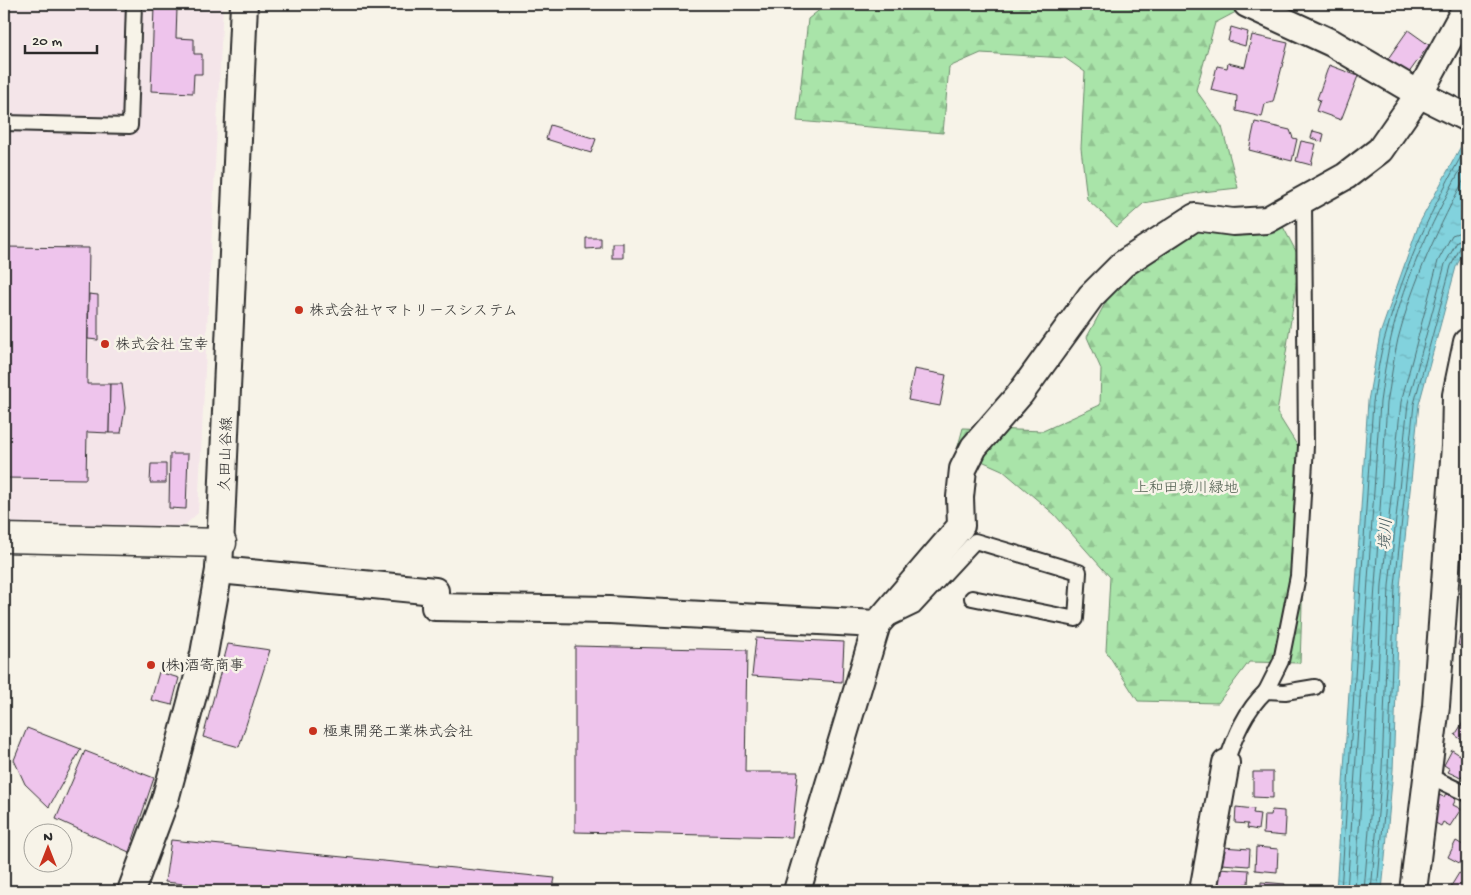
<svg xmlns="http://www.w3.org/2000/svg" width="1471" height="895" font-family="'Gochi Hand','Klee One',sans-serif">
	<defs>
		<pattern id="forest-firs" width="22" height="20" patternUnits="userSpaceOnUse" patternTransform="scale(1.25)"><rect width="22" height="20" fill="#a9e4a9"/><path d="M5 1l3.5 6h-7zM16 11l3.5 6h-7z" fill="#92c492"/></pattern>
		<pattern id="water-ripples" width="26" height="14" patternUnits="userSpaceOnUse" patternTransform="scale(1.25)"><rect width="26" height="14" fill="#82d2dd"/><path d="M2 4q2-2 4 0t4 0M15 11q2-2 4 0t4 0" fill="none" stroke="#70b4be"/></pattern>
	</defs>
	<rect width="100%" height="100%" fill="#f7f3e8"/>
	<filter id="ink" filterUnits="userSpaceOnUse"><feTurbulence type="fractalNoise" baseFrequency=".02" numOctaves="2"/><feDisplacementMap in="SourceGraphic" scale="10" xChannelSelector="R" yChannelSelector="G"/><feConvolveMatrix kernelMatrix="1 2 1 2 8 2 1 2 1" color-interpolation-filters="sRGB"/></filter>
	<g filter="url(#ink)">
		<polygon fill="#f4e5e9" points="4,4 223,4 198,513 183,527 4,525"/>
		<g fill="url(#forest-firs)" stroke="#6a886a">
			<polygon points="827,4 1251,4 1215,23 1196,90 1222,127 1238,188 1202,192 1144,203 1117,227 1087,199 1081,148 1085,72 1065,58 981,53 949,67 943,133 797,121 808,19"/>
			<polygon points="1280,221 1300,259 1277,413 1307,461 1300,663 1249,662 1218,703 1138,701 1106,651 1110,577 1054,514 1002,470 957,450 963,428 1043,431 1100,405 1101,369 1087,337 1123,270 1189,228"/>
		</g>
		<polygon fill="url(#water-ripples)" stroke="#5f8f96" points="1467,135 1467,245 1456,267 1419,404 1400,587 1393,770 1382,891 1336,891 1368,401 1380,334 1419,224"/>
		<g fill="none" stroke-linecap="round" stroke-linejoin="round">
			<g stroke="#4e6e72" stroke-width="1">
				<path d="M1341 891 1373 402C1377 379 1379 356 1386 334 1404 267 1433 205 1467 146"/>
				<path d="M1347 891 1380 402C1383 381 1386 359 1391 338 1405 276 1436 213 1467 158"/>
				<path d="M1355 891 1387 403C1391 382 1393 360 1398 339 1413 281 1439 226 1467 174"/>
				<polyline points="1364,891 1374,768 1382,585 1401,402 1438,261 1452,235 1467,230"/>
				<polyline points="1371,891 1382,769 1389,586 1408,403 1445,264 1457,242 1467,237"/>
				<polyline points="1377,891 1388,769 1395,586 1414,404 1451,266 1461,246 1467,244"/>
			</g>
		</g>
		<g fill="#eec4ec" stroke="#2b2b2b">
			<polygon points="154,7 177,8 176,38 194,39 194,54 202,54 202,74 194,74 193,93 151,91"/>
			<polygon points="1231,27 1248,32 1245,46 1228,41"/>
			<polygon points="1408,30 1429,45 1408,74 1387,60"/>
			<polygon points="1252,35 1288,43 1273,102 1265,104 1262,117 1236,111 1237,96 1211,90 1217,66 1227,68 1228,63 1245,67"/>
			<polygon points="1329,65 1358,76 1341,120 1316,111 1320,100 1317,99"/>
			<polygon points="1255,122 1290,130 1293,138 1297,139 1292,161 1249,150"/>
			<polygon points="550,125 596,139 591,153 546,139"/>
			<polygon points="1313,131 1324,134 1322,142 1311,138"/>
			<polygon points="1301,141 1316,144 1311,165 1296,161"/>
			<polygon points="586,238 601,238 601,248 586,249"/>
			<rect x="612" y="243" width="11" height="15"/>
			<polygon points="4,247 89,248 87,384 110,384 109,433 87,432 86,479 4,478"/>
			<polygon points="89,294 98,295 98,340 88,339"/>
			<polygon points="914,369 946,375 940,406 908,400"/>
			<polygon points="110,384 122,384 125,408 121,433 109,433"/>
			<polygon points="170,454 188,454 186,509 169,508"/>
			<polygon points="151,464 166,464 166,483 150,483"/>
			<polygon points="1465,512 1467,512 1467,540 1458,537"/>
			<polygon points="1467,576 1467,603 1461,597"/>
			<polygon points="1465,615 1467,615 1467,648 1458,645"/>
			<polygon points="756,638 844,642 842,682 752,676"/>
			<polygon points="228,644 270,650 239,747 203,737"/>
			<polygon points="575,646 747,650 745,772 798,772 792,837 575,832"/>
			<polygon points="159,672 179,678 172,705 151,700"/>
			<polygon points="1464,721 1467,723 1467,744 1455,735"/>
			<polygon points="27,728 81,749 49,807 25,784 14,760"/>
			<polygon points="1452,750 1460,755 1462,751 1467,754 1467,778 1462,775 1461,778 1448,772 1450,769 1444,765"/>
			<polygon points="85,751 154,778 129,852 56,819"/>
			<polygon points="1253,772 1273,772 1273,798 1253,797"/>
			<polygon points="1446,793 1456,799 1453,805 1461,809 1450,826 1443,822 1441,826 1428,819 1439,795 1444,797"/>
			<polygon points="1236,807 1254,809 1253,813 1260,814 1258,830 1247,828 1248,824 1235,823"/>
			<polygon points="1272,810 1284,811 1284,818 1286,818 1285,836 1263,834 1264,815 1271,815"/>
			<polygon points="171,840 555,878 552,891 253,891 165,882"/>
			<polygon points="1456,841 1463,845 1467,841 1467,867 1448,857"/>
			<polygon points="1222,847 1250,849 1249,866 1221,864"/>
			<polygon points="1256,847 1278,849 1277,872 1255,870"/>
			<polygon points="1218,868 1249,870 1248,884 1244,884 1244,891 1227,891 1227,887 1216,887"/>
			<polygon points="1459,873 1467,877 1467,891 1448,891"/>
			<polygon points="1261,882 1285,884 1284,891 1261,891"/>
		</g>
		<g fill="none" stroke-linecap="round" stroke-linejoin="round">
			<defs>
				<g id="service">
					<polyline points="4,123 130,126 134,4"/>
					<polyline points="889,619 914,607 975,541 1079,572 1076,619 972,598"/>
					<polyline points="1266,691 1281,661 1298,576 1306,446 1304,200"/>
					<path d="M1226 763C1235 736 1245 711 1266 691L1285 692 1315 687"/>
					<polyline points="1427,775 1467,794"/>
				</g>
				<g id="minor">
					<polyline points="1247,4 1332,43 1419,94 1467,118"/>
					<polyline points="219,570 435,591 435,607 609,610 877,624"/>
					<polyline points="131,891 165,800 204,654 219,570 244,4"/>
					<polyline points="797,891 877,624 961,526 960,497 963,469 974,447 1020,394 1091,296 1123,264 1195,217 1233,222 1267,220 1346,176 1380,150 1419,94 1467,6"/>
					<polyline points="1203,891 1226,763"/>
					<polyline points="1413,891 1436,706 1455,446 1456,395 1467,342"/>
				</g>
				<polyline id="tertiary" points="4,538 222,543"/>
			</defs>
			<use href="#service" stroke="#2b2b2b" stroke-width="18"/>
			<use href="#minor" stroke="#2b2b2b" stroke-width="30"/>
			<use href="#tertiary" stroke="#2b2b2b" stroke-width="31"/>
			<use href="#service" stroke="#f7f3e8" stroke-width="14"/>
			<use href="#minor" stroke="#f7f3e8" stroke-width="26"/>
			<use href="#tertiary" stroke="#f7f3e8" stroke-width="28"/>
		</g>
	</g>
	<g fill="#c8321e" stroke="#f7f3e8" stroke-width="2">
		<circle cx="299" cy="310" r="5"/>
		<circle cx="105" cy="344" r="5"/>
		<circle cx="151" cy="665" r="5"/>
		<circle cx="313" cy="731" r="5"/>
	</g>
	<g text-anchor="middle" stroke-width="5" stroke-linejoin="round" paint-order="stroke">
		<g font-size="15" fill="#2b2b2b" stroke="#f7f3e8" text-anchor="start">
			<text x="309" y="315">株式会社ヤマトリースシステム</text>
			<text x="115" y="349">株式会社 宝幸</text>
			<text x="161" y="670">(株)酒寄商事</text>
			<text x="323" y="736">極東開発工業株式会社</text>
		</g>
		<g font-size="15" fill="#2b2b2b" stroke="#f7f3e8">
			<text transform="translate(225 454) rotate(-88)" y="5">久田山谷線</text>
		</g>
		<g font-size="15" fill="#4a594a" stroke="#f7f3e8">
			<text x="1186" y="492">上和田境川緑地</text>
		</g>
		<g font-size="16" font-style="italic" fill="#415558" stroke="#f7f3e8">
			<text transform="translate(1384 534) rotate(-86)" y="6">境川</text>
		</g>
	</g>
	<rect width="1471" height="895" fill="none" stroke="#f7f3e8" stroke-width="20"/>
	<rect x="10" y="10" width="1451" height="875" fill="none" stroke="#2b2b2b" stroke-width="2" filter="url(#ink)"/>
	<g transform="translate(48 848)"><circle r="24" fill="#f7f3e8" stroke="#a5a39c"/>
	<path d="M0-4L9 19L0 12L-9 19Z" fill="#c8321e"/>
	<text y="-8" font-size="14" font-weight="bold" text-anchor="middle" fill="#2b2b2b">N</text>
	</g>
	<path d="M25 45v8h72v-8" fill="none" stroke="#2b2b2b" stroke-width="2.5"/>
	<text x="32" y="45" font-size="15" fill="#2b2b2b" stroke="#f7f3e8" stroke-width="4" paint-order="stroke">20 m</text>
</svg>
